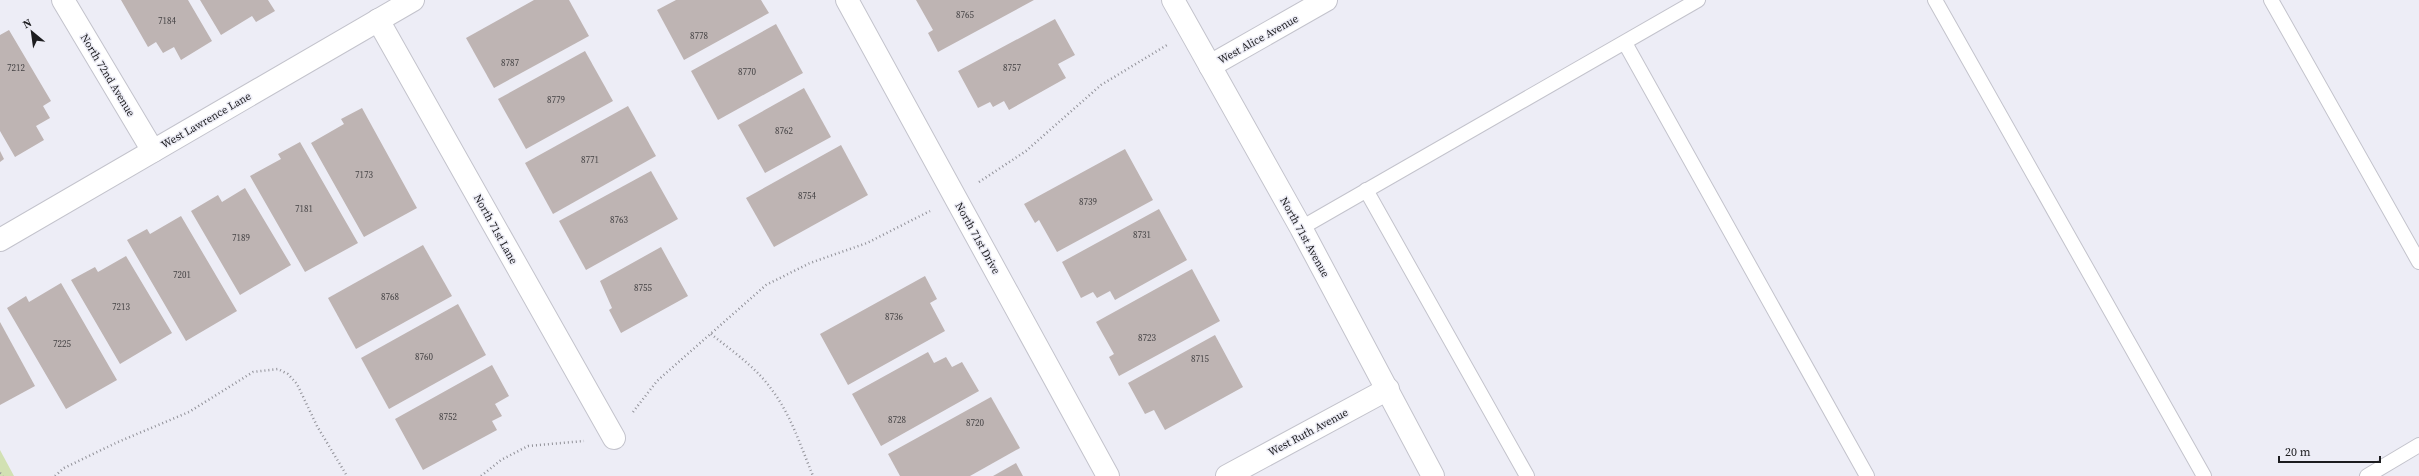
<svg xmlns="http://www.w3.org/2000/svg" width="2419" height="476" font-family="'Source Serif 4',serif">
	<rect width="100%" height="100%" fill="#ededf6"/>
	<polygon fill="#d2e1b3" points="0,450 14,476 0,476"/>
	<g fill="#beb4b3">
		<polygon points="121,0 188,0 212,41 181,60 174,47 163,53 156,42 148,47"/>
		<polygon points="200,0 268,0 275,11 256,22 252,16 221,35"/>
		<polygon points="534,0 569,0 589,36 494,88 466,38"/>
		<polygon points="676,0 761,0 769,13 684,60 657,10"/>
		<polygon points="916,0 1034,0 938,52 928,33 933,30"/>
		<polygon points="1055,19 1075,55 1058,64 1066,78 1009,110 1004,101 993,107 990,102 978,108 958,71"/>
		<polygon points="776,24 803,73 718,120 691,71"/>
		<polygon points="9,30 51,101 43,106 50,118 36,126 44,140 15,157 0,131 0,35"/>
		<polygon points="585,51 613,101 526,149 498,99"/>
		<polygon points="804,88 831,137 765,173 738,125"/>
		<polygon points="628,106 656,156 553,214 525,163"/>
		<polygon points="362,108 417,208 364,237 311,143 344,124 341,119"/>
		<polygon points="300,142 358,243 305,272 250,176 281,159 278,154"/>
		<polygon points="841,145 868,195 774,247 746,198"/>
		<polygon points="1125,149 1153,200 1057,252 1039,220 1035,223 1024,204"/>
		<polygon points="0,151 4,159 0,162"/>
		<polygon points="651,171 678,219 586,270 559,221"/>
		<polygon points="245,188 291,265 240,295 191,211 218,195 222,202"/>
		<polygon points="1159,209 1187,260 1115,300 1110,291 1097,298 1093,292 1081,298 1062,262"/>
		<polygon points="181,216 237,311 186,341 127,240 147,229 150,234"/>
		<polygon points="423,245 452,296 356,349 328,298"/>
		<polygon points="661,247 688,296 621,333 609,310 612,308 600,281"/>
		<polygon points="126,256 172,333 120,364 71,280 95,267 98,272"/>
		<polygon points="1192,269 1220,321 1119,376 1109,357 1114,354 1096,322"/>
		<polygon points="925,276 937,299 930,303 945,331 848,385 820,334"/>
		<polygon points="61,283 117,380 66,409 7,308 26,296 29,302"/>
		<polygon points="458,304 486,355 389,409 361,358"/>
		<polygon points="0,322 35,386 0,405"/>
		<polygon points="1215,335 1243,387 1165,430 1154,410 1145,414 1128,383"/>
		<polygon points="928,352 934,363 946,357 952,367 962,362 979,391 881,446 852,394"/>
		<polygon points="492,365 509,396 495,404 502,416 492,421 497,430 423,470 395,419"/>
		<polygon points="991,397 1020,448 970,476 900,476 888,454"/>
		<polygon points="1016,463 1023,476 993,476"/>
	</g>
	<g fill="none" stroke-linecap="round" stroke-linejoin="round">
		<defs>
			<g id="service">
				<polyline points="1935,0 2204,476"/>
				<polyline points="2271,0 2419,262"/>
				<polyline points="1625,43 1867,476"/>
				<polyline points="1366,190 1527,476"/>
				<polyline points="1301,228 1698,0"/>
				<polyline points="2367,476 2419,445"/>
			</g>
			<g id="minor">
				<polyline points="63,0 153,151"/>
				<polyline points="847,0 1108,476"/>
				<polyline points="378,20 614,438"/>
				<polyline points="1210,66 1326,0"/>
				<polyline points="0,240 413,0"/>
				<polyline points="1227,476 1388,389"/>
			</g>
			<polyline id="tertiary" points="1173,0 1301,228 1433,476"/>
		</defs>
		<use href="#service" stroke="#c3c3cc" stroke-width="16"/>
		<use href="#minor" stroke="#c3c3cc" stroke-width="24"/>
		<use href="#tertiary" stroke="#c3c3cc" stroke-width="24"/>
		<g stroke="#919198" stroke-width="2.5" stroke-dasharray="1 3" stroke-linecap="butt">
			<polyline points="979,182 1026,151 1101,85 1167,45"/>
			<path d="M711 334C732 351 756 367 772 390 791 415 801 447 813 476"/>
			<polyline points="633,412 657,381 766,285 810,263 867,243 930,211"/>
			<polyline points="0,473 3,476"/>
			<polyline points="55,476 64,468 118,442 189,412 253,372 278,369 288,374 297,384 317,426 347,476"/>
			<polyline points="481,476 501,460 528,446 584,441"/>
		</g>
		<use href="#service" stroke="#fff" stroke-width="14"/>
		<use href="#minor" stroke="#fff" stroke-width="22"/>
		<use href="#tertiary" stroke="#fff" stroke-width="22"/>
	</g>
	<g text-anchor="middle" stroke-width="3" stroke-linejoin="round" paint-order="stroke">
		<g font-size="9" fill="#444244">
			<text x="965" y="18">8765</text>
			<text x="167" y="24">7184</text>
			<text x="699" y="39">8778</text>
			<text x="510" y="66">8787</text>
			<text x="16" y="71">7212</text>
			<text x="1012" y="71">8757</text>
			<text x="747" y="75">8770</text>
			<text x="556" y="103">8779</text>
			<text x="784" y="134">8762</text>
			<text x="590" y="163">8771</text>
			<text x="364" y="178">7173</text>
			<text x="807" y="199">8754</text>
			<text x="1088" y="205">8739</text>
			<text x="304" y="212">7181</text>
			<text x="619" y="223">8763</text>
			<text x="1142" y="238">8731</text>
			<text x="241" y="241">7189</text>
			<text x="182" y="278">7201</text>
			<text x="643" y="291">8755</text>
			<text x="390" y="300">8768</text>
			<text x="121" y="310">7213</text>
			<text x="894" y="320">8736</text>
			<text x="1147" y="341">8723</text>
			<text x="62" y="347">7225</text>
			<text x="424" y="360">8760</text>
			<text x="1200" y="362">8715</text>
			<text x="448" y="420">8752</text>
			<text x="897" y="423">8728</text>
			<text x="975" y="426">8720</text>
		</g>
		<g font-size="11" fill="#1c1c1f" stroke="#ededf6">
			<text transform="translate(1258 39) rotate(-29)" y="4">West Alice Avenue</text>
			<text transform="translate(108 75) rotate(59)" y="4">North 72nd Avenue</text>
			<text transform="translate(206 120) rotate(-30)" y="4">West Lawrence Lane</text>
			<text transform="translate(496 229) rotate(61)" y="4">North 71st Lane</text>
			<text transform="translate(1305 237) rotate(61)" y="4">North 71st Avenue</text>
			<text transform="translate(978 238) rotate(61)" y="4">North 71st Drive</text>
			<text transform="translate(1308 432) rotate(-28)" y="4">West Ruth Avenue</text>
		</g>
	</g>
	<g transform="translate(32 32) rotate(331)" stroke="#ededf6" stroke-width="3" paint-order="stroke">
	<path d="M0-3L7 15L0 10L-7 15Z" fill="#1c1c1f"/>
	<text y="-6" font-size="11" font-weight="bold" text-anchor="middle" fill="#1c1c1f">N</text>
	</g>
	<path d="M2279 456v6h101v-6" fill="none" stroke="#1c1c1f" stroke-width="2"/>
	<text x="2285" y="456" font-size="12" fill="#1c1c1f" stroke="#ededf6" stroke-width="3" paint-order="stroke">20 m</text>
</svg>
